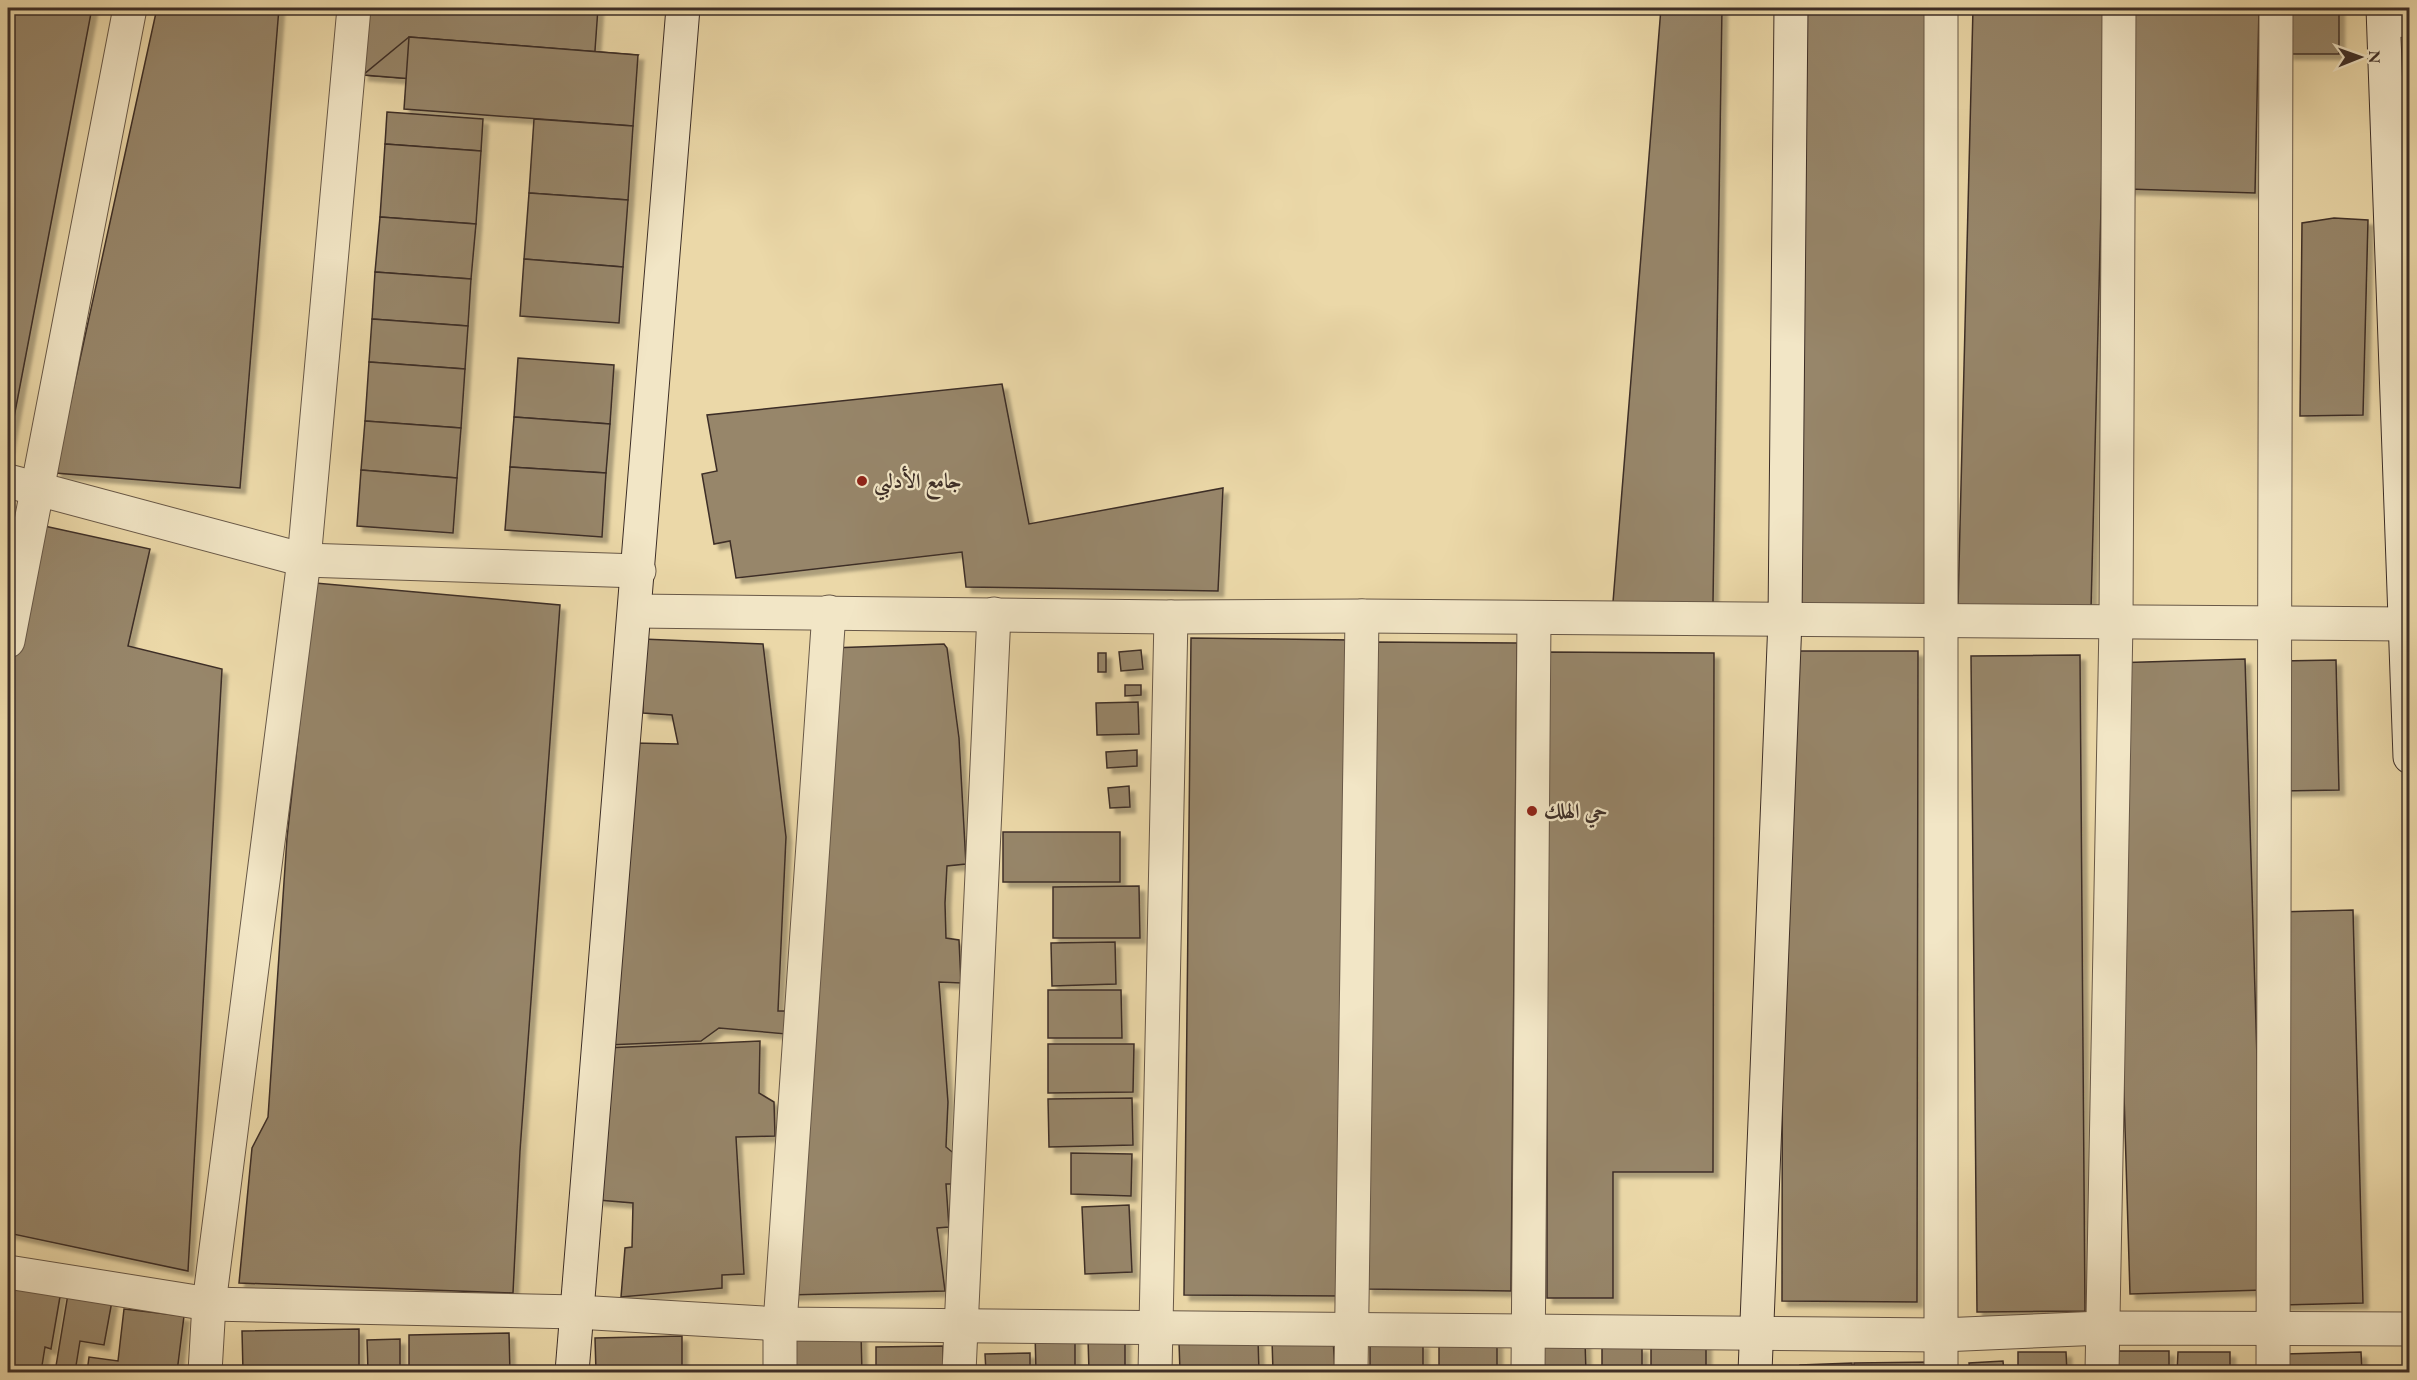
<svg xmlns="http://www.w3.org/2000/svg" width="2417" height="1380" font-family="'EB Garamond',Amiri,serif">
	<defs>
		<filter id="shadow"><feDropShadow dx="5.5" dy="5.5" stdDeviation="1.5" flood-color="#0004"/></filter>
	</defs>
	<rect width="100%" height="100%" fill="#ebd8a8"/>
	<filter id="stains"><feTurbulence type="fractalNoise" baseFrequency=".00333" numOctaves="4"/><feColorMatrix values="0 0 0 0 .2 0 0 0 0 .09 0 0 0 0 .02 0 0 0 .5 -.17"/></filter>
	<radialGradient id="worn" r=".72"><stop offset=".6" stop-color="#630" stop-opacity="0"/><stop offset="1" stop-color="#630" stop-opacity=".3"/></radialGradient>
	<g fill="#97866a" stroke="#3d2e27" stroke-width="1.5" filter="url(#shadow)">
		<polygon points="8,8 92,8 8,449"/>
		<polygon points="157,8 279,8 240,488 55,473"/>
		<polygon points="368,8 598,8 592,93 363,75"/>
		<polygon points="1661,8 1722,8 1713,603 1613,602"/>
		<polygon points="1797,8 1948,8 1935,608 1785,605"/>
		<polygon points="1973,8 2106,8 2091,610 1958,606"/>
		<polygon points="2131,8 2259,8 2255,193 2127,189"/>
		<rect x="2288" y="8" width="51" height="46"/>
		<polygon points="409,37 638,55 592,93 363,75"/>
		<polygon points="409,37 638,55 633,126 404,109"/>
		<polygon points="387,112 483,119 481,151 385,144"/>
		<polygon points="534,119 633,126 628,200 529,193"/>
		<polygon points="385,144 481,151 476,224 380,217"/>
		<polygon points="529,193 628,200 623,267 524,259"/>
		<polygon points="380,217 476,224 471,279 375,272"/>
		<polygon points="2334,218 2368,220 2363,415 2300,416 2302,223"/>
		<polygon points="524,259 623,267 619,323 520,316"/>
		<polygon points="375,272 471,279 468,326 372,319"/>
		<polygon points="372,319 468,326 465,369 369,362"/>
		<polygon points="518,358 614,365 610,424 514,417"/>
		<polygon points="369,362 465,369 461,428 365,421"/>
		<polygon points="1002,384 1029,524 1223,488 1218,591 966,587 962,552 736,578 730,541 714,544 702,474 717,471 707,415"/>
		<polygon points="514,417 610,424 606,473 510,467"/>
		<polygon points="365,421 461,428 457,478 361,470"/>
		<polygon points="510,467 606,473 602,537 505,530"/>
		<polygon points="361,470 457,478 453,533 357,526"/>
		<polygon points="26,522 150,549 128,646 222,669 188,1271 8,1233 8,624"/>
		<polygon points="315,583 560,605 520,1151 513,1293 239,1283 252,1148 268,1117 287,838"/>
		<polygon points="1191,638 1351,640 1344,1296 1184,1295"/>
		<polygon points="642,639 763,644 786,837 778,1011 785,1011 786,1034 719,1028 701,1041 607,1045 635,743 678,744 672,715 643,713"/>
		<polygon points="1374,642 1517,643 1511,1291 1367,1289"/>
		<polygon points="944,644 947,648 959,738 966,864 947,866 945,903 946,938 959,940 961,983 939,982 948,1102 946,1147 956,1155 957,1184 946,1184 949,1227 937,1228 945,1291 789,1295 830,648"/>
		<polygon points="1141,650 1143,669 1121,671 1119,652"/>
		<polygon points="1783,651 1918,651 1917,1302 1782,1301"/>
		<polygon points="1547,652 1714,653 1713,1172 1613,1172 1613,1298 1547,1298"/>
		<rect x="1098" y="653" width="8" height="19"/>
		<polygon points="2080,655 2085,1311 1977,1312 1971,656"/>
		<polygon points="2245,659 2264,1290 2130,1294 2111,663"/>
		<polygon points="2336,660 2339,790 2282,791 2280,661"/>
		<polygon points="1125,685 1141,685 1141,695 1125,696"/>
		<polygon points="1138,702 1139,734 1097,735 1096,703"/>
		<polygon points="1137,750 1137,766 1107,768 1106,752"/>
		<polygon points="1129,786 1130,807 1110,808 1108,788"/>
		<rect x="1003" y="832" width="117" height="50"/>
		<polygon points="1139,886 1140,938 1053,938 1053,887"/>
		<polygon points="2353,910 2363,1303 2282,1305 2277,912"/>
		<polygon points="1115,942 1116,984 1052,986 1051,943"/>
		<polygon points="1048,990 1121,990 1122,1038 1048,1038"/>
		<polygon points="760,1041 759,1093 774,1102 775,1136 736,1137 744,1274 722,1275 722,1288 621,1297 625,1248 632,1247 633,1203 598,1200 605,1048"/>
		<polygon points="1048,1044 1134,1044 1133,1092 1048,1093"/>
		<polygon points="1132,1098 1133,1145 1049,1147 1048,1099"/>
		<polygon points="1071,1153 1132,1154 1131,1196 1071,1194"/>
		<polygon points="1129,1205 1132,1272 1085,1274 1082,1207"/>
		<polygon points="8,1282 61,1291 51,1349 45,1347 41,1372 8,1372"/>
		<polygon points="68,1294 112,1301 104,1345 80,1341 75,1372 55,1372"/>
		<polygon points="124,1309 184,1316 177,1372 87,1372 89,1357 118,1361"/>
		<polygon points="359,1329 359,1372 243,1372 242,1331"/>
		<polygon points="1075,1332 1075,1372 1036,1372 1035,1333"/>
		<polygon points="509,1333 510,1372 409,1372 409,1335"/>
		<polygon points="861,1333 862,1372 792,1372 792,1334"/>
		<polygon points="682,1336 682,1372 596,1372 595,1338"/>
		<polygon points="1125,1337 1125,1372 1089,1372 1088,1338"/>
		<polygon points="1333,1337 1335,1372 1273,1372 1272,1339"/>
		<polygon points="400,1339 400,1372 368,1372 367,1340"/>
		<polygon points="1258,1339 1259,1372 1180,1372 1179,1342"/>
		<rect x="1651" y="1340" width="55" height="32"/>
		<rect x="1439" y="1341" width="58" height="31"/>
		<polygon points="1532,1341 1585,1341 1586,1372 1532,1372"/>
		<polygon points="1370,1342 1423,1343 1423,1372 1370,1372"/>
		<polygon points="943,1346 943,1372 876,1372 876,1347"/>
		<rect x="1602" y="1347" width="40" height="25"/>
		<rect x="2111" y="1351" width="58" height="21"/>
		<polygon points="2018,1352 2066,1352 2067,1372 2018,1372"/>
		<polygon points="2178,1352 2230,1352 2230,1372 2177,1372"/>
		<polygon points="2361,1352 2362,1372 2284,1372 2284,1354"/>
		<polygon points="1030,1353 1030,1372 986,1372 985,1354"/>
		<polygon points="2003,1361 2004,1372 1970,1372 1969,1363"/>
		<polygon points="1933,1362 1933,1372 1854,1372 1854,1363"/>
		<polygon points="1852,1363 1852,1372 1800,1372 1800,1365"/>
	</g>
	<g fill="none" stroke-linecap="round" stroke-linejoin="round">
		<defs>
			<g id="street">
				<polyline points="1941,8 1941,1372"/>
				<polyline points="2384,21 2410,20"/>
				<polyline points="8,481 304,560 639,571"/>
				<polyline points="635,611 1171,617 1362,616 2405,624"/>
				<polyline points="8,641 130,8"/>
				<polyline points="8,1272 209,1304 577,1312 780,1324 1941,1335 2102,1328 2410,1329"/>
				<polyline points="205,1372 209,1304 304,560 354,8"/>
				<polyline points="780,1372 780,1324 829,612"/>
				<polyline points="959,1372 994,614"/>
				<polyline points="1155,1372 1171,617"/>
				<polyline points="1351,1372 1362,616"/>
				<polyline points="1528,1372 1534,618"/>
				<polyline points="2102,1372 2116,622 2119,8"/>
				<polyline points="2273,1372 2276,8"/>
			</g>
			<g id="secondary">
				<polyline points="2383,8 2410,757"/>
				<polyline points="572,1372 683,8"/>
				<polyline points="1755,1372 1785,620 1791,8"/>
			</g>
		</defs>
		<use href="#street" stroke="#685847" stroke-width="35"/>
		<use href="#secondary" stroke="#3d2e27" stroke-width="35"/>
		<use href="#street" stroke="#f2e6c6" stroke-width="33"/>
		<use href="#secondary" stroke="#f2e6c6" stroke-width="33"/>
	</g>
	<g fill="#8f2418" stroke="#f2e6c6" stroke-width="2">
		<circle cx="862" cy="481" r="6"/>
		<circle cx="1532" cy="811" r="6"/>
	</g>
	<g text-anchor="middle" stroke-width="4.5" stroke-linejoin="round" paint-order="stroke">
		<g font-size="21" font-weight="bold" fill="#3d2e27" stroke="#f2e6c6" text-anchor="start">
			<text x="874" y="488">جامع الأدلبي</text>
			<text x="1544" y="818">حي الهلك</text>
		</g>
	</g>
	<rect width="2417" height="1380" fill="none" stroke="#ebd8a8" stroke-width="30"/>
	<rect x="9" y="9" width="2399" height="1362" fill="none" stroke="#3d2e27" stroke-width="3"/>
	<rect x="15" y="15" width="2387" height="1350" fill="none" stroke="#3d2e27" stroke-width="1.5"/>
	<g transform="translate(2360 57) rotate(89)" stroke="#f2e6c6" stroke-width="4.5" paint-order="stroke">
	<path d="M0-4.5L10 22L0 15L-10 22Z" fill="#3d2e27"/>
	<text y="-9" font-size="16" font-weight="bold" text-anchor="middle" fill="#3d2e27">N</text>
	</g>
	<rect width="100%" height="100%" filter="url(#stains)"/>
	<rect width="100%" height="100%" fill="url(#worn)"/>
</svg>
